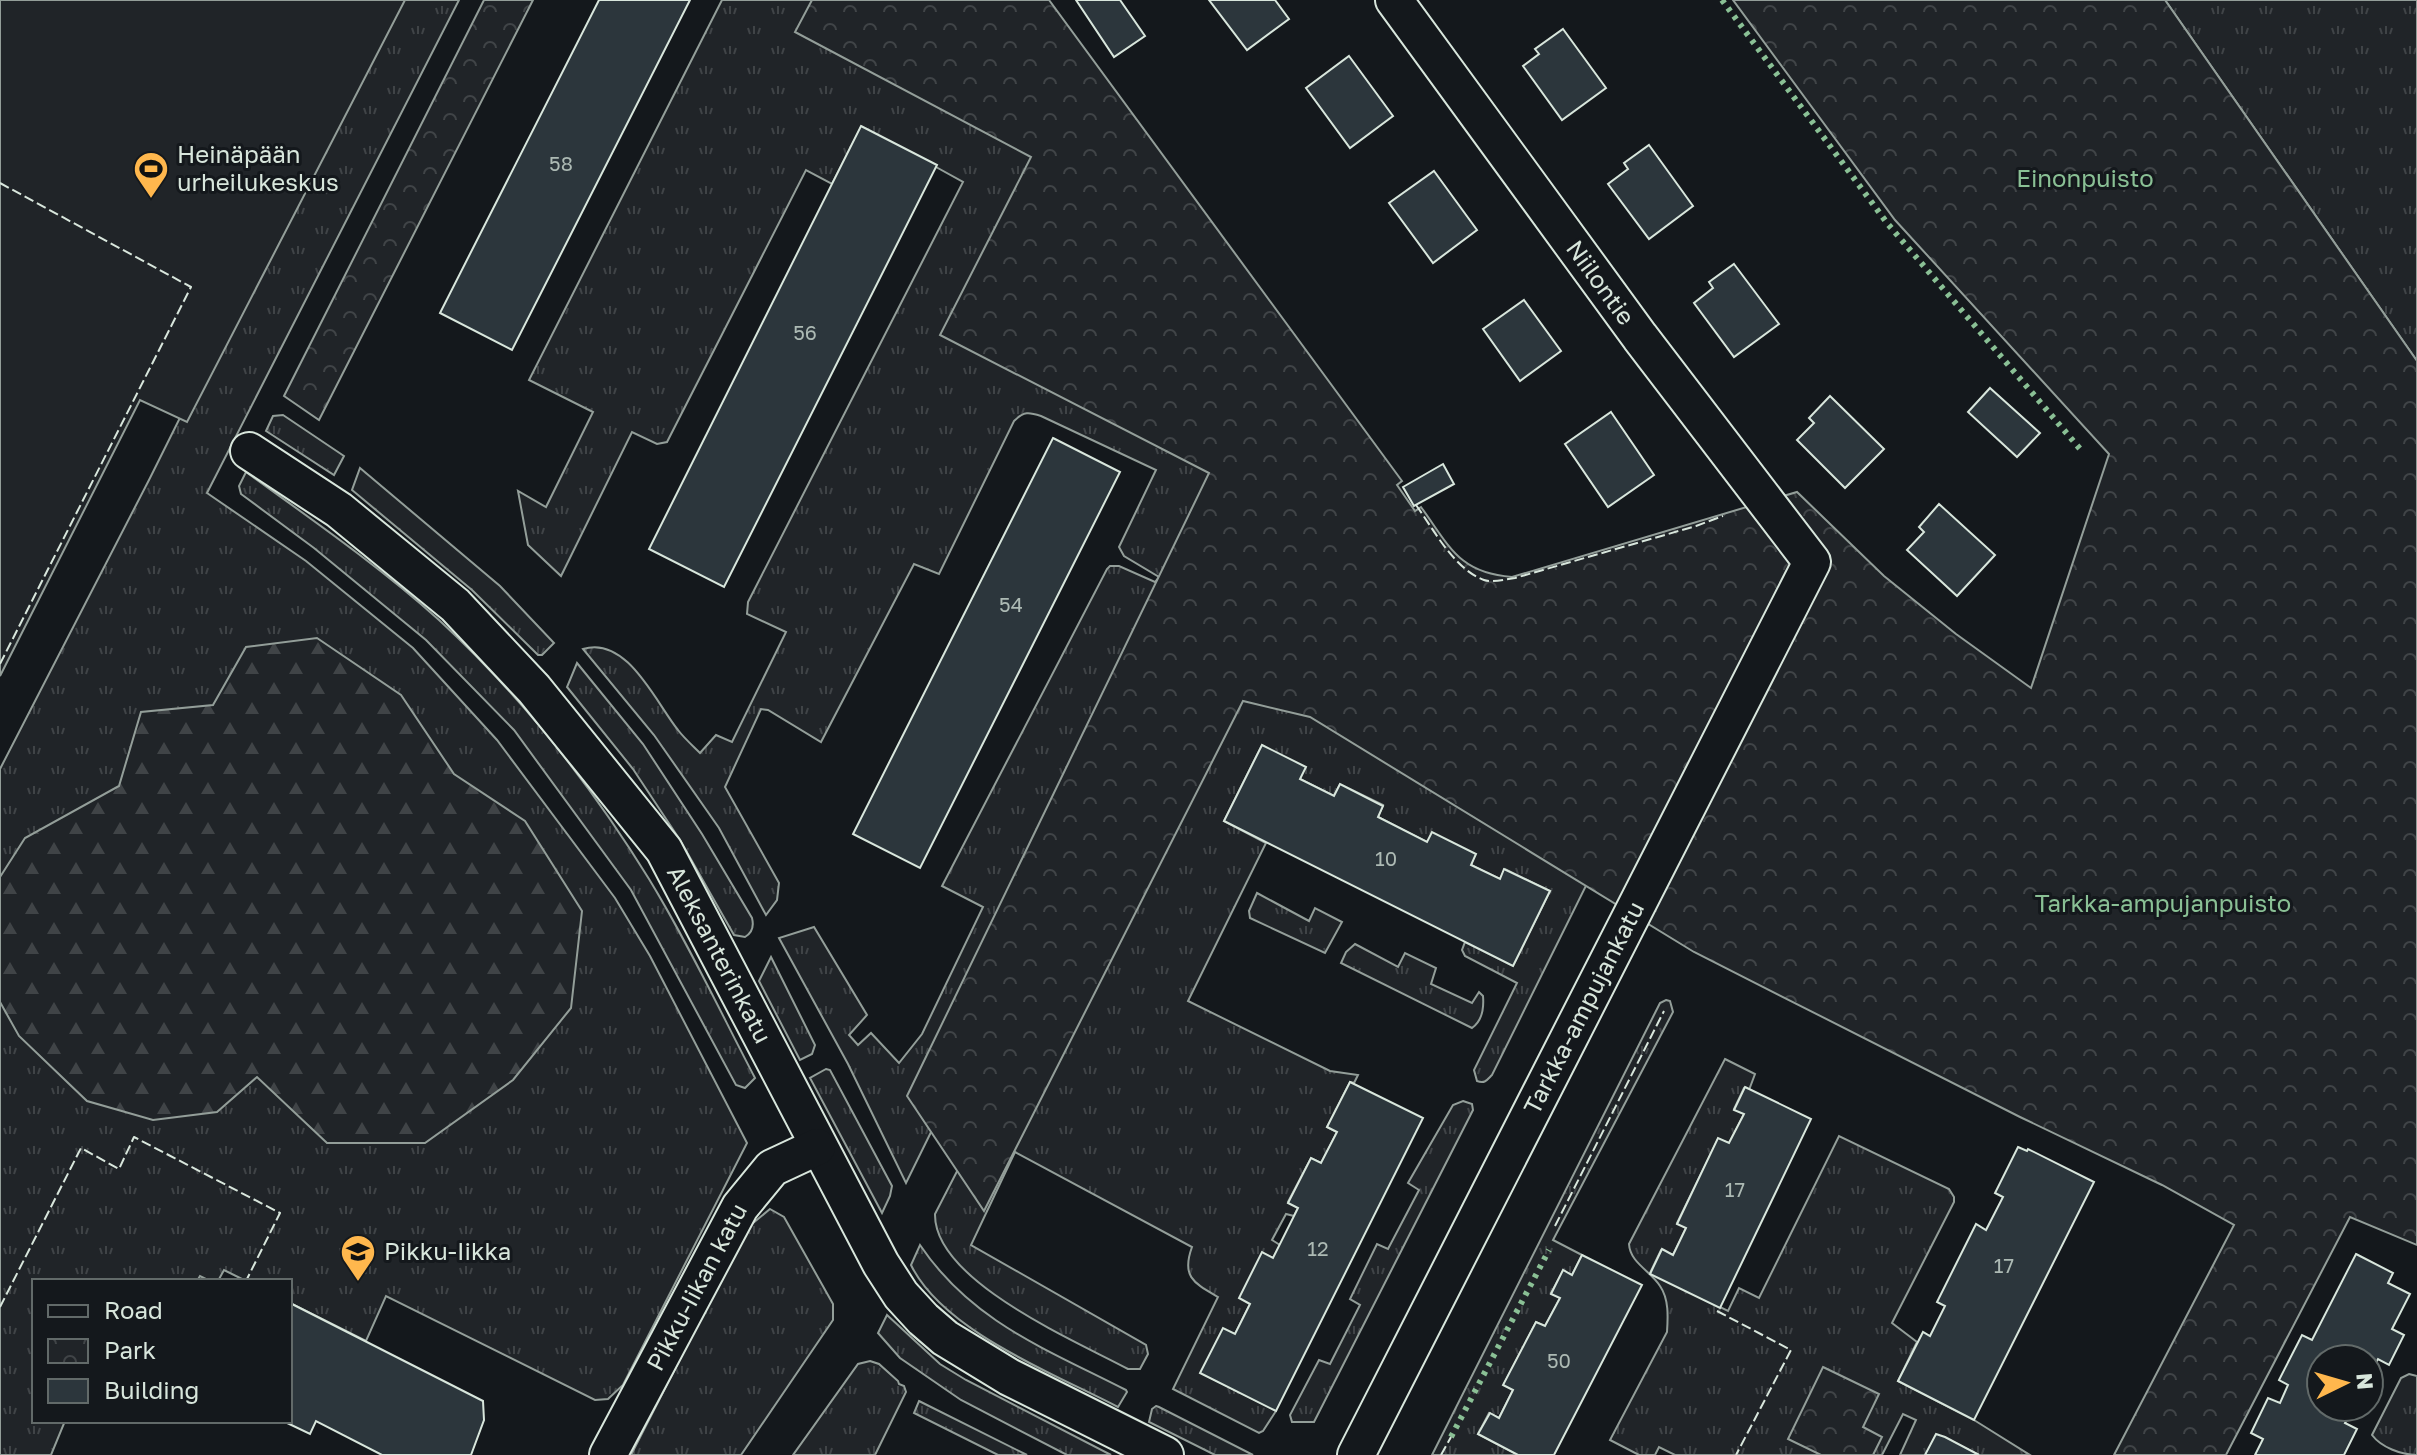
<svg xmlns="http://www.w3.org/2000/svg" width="2417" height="1455" font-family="'Golos Text',sans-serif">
	<defs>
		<pattern id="grass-tufts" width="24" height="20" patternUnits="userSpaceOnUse" patternTransform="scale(2)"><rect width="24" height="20" fill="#202428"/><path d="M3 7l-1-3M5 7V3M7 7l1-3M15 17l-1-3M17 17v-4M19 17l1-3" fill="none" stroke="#404447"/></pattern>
		<pattern id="forest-firs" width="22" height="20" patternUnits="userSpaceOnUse" patternTransform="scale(2)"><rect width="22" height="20" fill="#202428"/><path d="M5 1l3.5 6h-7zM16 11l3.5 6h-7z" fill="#404447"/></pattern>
		<pattern id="park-crowns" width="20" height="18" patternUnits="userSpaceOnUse" patternTransform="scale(2)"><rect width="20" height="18" fill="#202428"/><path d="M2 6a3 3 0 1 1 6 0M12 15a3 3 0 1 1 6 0" fill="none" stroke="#404447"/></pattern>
	</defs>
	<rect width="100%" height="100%" fill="#14181c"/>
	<g fill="url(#grass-tufts)" stroke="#939e99" stroke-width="2">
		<polygon points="388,0 459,0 207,493 306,561 413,648 497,740 615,898 650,956 747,1143 623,1385 608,1399 595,1400 386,1296 366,1341 290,1303 290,1281 246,1281 224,1270 218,1281 210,1281 200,1276 197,1281 34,1281 34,1421 65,1421 51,1455 0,1455 0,769 150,478"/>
		<path d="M722 0H985L1216 460 936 1122 906 1183 848 1064 779 938 814 927 867 1015 849 1035 858 1045 871 1033 899 1063 922 1034 983 907 942 886 1107 569 1110 566H1119L1155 582 1159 577 1124 556 1119 547 1156 470 1041 416C1029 412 1024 411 1014 421L939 574 914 564 821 742 768 710 761 709 725 787 779 883 777 900 766 915 719 828 654 735 583 649C627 635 656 703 678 730 684 738 693 746 700 753L716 735 732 742 786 632 747 614 748 602 963 182 936 167V165L861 127 832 184 806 170 667 442 657 444 632 432 561 576 528 545 518 491 546 507 593 412 529 380Z"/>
		<polygon points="2165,0 2417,0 2417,361"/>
		<polygon points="283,415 344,456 334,475 266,431 273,416"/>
		<polygon points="360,468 500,586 554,643 542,655 538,655 472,590 352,490"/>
		<path d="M246 472C311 519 379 566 439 620 520 695 591 785 649 879 687 941 721 1013 755 1078L745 1088 736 1085 631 890 514 730 426 640 314 548 241 494 239 486Z"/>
		<path d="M577 663 643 744 702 834 752 918C754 926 752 933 745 937L734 935 680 840 633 769 567 687Z"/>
		<path d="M1283 672 1642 773 1492 1075C1487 1080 1485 1084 1477 1081L1474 1070 1517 983 1465 956 1462 950 1465 942 1513 966 1550 891 1505 869 1500 879 1471 865 1475 854 1427 842 1378 817 1383 805 1340 784 1334 796 1300 779 1262 745 1224 821 1266 843 1188 1001 1330 1071 1358 1075 1354 1083 1350 1082 1327 1127 1337 1132 1321 1163 1311 1158 1288 1202 1298 1208 1294 1216 1286 1214 1272 1240 1280 1245 1273 1258 1262 1253 1250 1304 1235 1334 1201 1373 1276 1411 1263 1431 1259 1433 1173 1389 1218 1297C1194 1283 1181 1277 1192 1247L1015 1152 971 1245 1146 1345 1148 1354 1140 1369H1128C1076 1341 934 1281 935 1214L1182 735Z"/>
		<polygon points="1257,893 1309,921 1315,908 1342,922 1325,953 1250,918 1249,911"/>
		<path d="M1355 944 1398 967 1405 953 1436 968 1431 984 1472 1003 1479 992 1483 996C1484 1008 1482 1021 1472 1028L1341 963 1346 952Z"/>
		<polygon points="771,957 815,1045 812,1054 800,1060 759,981"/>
		<polygon points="1666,1000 1670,1001 1673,1012 1553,1240 1582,1255 1572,1275 1563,1271 1551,1293 1560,1298 1545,1326 1536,1322 1504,1384 1513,1390 1499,1418 1489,1413 1478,1434 1518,1455 1432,1455 1660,1003"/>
		<path d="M1725 1059 1755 1074 1749 1090 1744 1088 1734 1109 1744 1114 1729 1143 1718 1139 1677 1223 1686 1228 1673 1255 1661 1250 1650 1273 1728 1311 1739 1288 1759 1298 1839 1136 1949 1189 1954 1197V1202L1892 1323 1917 1342 1898 1381 1974 1420 2030 1455H1979L1945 1438 1925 1455H1900L1916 1420 1903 1414 1882 1455H1675L1659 1447 1655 1455H1639L1610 1440 1667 1332C1668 1317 1669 1299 1660 1286 1651 1271 1630 1263 1629 1244Z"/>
		<polygon points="826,1069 830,1070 892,1186 890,1196 882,1213 810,1078"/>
		<polygon points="1463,1101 1472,1104 1473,1110 1314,1422 1292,1422 1290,1415 1319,1360 1330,1364 1360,1305 1350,1299 1377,1244 1388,1249 1419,1190 1408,1183 1453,1105"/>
		<polygon points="770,1209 784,1217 833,1304 833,1320 741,1455 631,1455 747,1228"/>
		<path d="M920 1245C972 1322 1046 1349 1126 1390L1127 1392 1118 1407C1055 1374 943 1331 911 1265Z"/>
		<polygon points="887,1315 940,1364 966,1380 1111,1455 1067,1455 961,1400 900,1358 878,1333"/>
		<polygon points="870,1361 879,1364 898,1381 899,1384 904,1386 906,1392 875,1455 793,1455 858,1364"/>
		<path d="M2409 1374 2417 1376V1455C2401 1455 2381 1447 2372 1435L2401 1378Z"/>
		<polygon points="919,1401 1027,1455 998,1455 914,1413"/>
		<polygon points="1156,1406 1159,1407 1253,1455 1215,1455 1149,1422 1152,1409"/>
	</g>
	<polygon fill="url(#forest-firs)" stroke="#939e99" stroke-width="2" points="317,638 401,695 454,774 525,821 582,911 571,1008 513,1080 425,1143 327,1143 257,1077 217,1112 153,1120 87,1101 19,1036 0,1002 0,877 25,838 119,786 141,712 213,705 246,647"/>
	<g fill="url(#park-crowns)" stroke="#939e99" stroke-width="2">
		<polygon points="484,0 533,0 319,420 284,396"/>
		<path d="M812 0H1049L1402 481 1397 485 1415 511 1421 507C1450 547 1459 573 1512 577L1797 492 1884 576 1956 634 2031 688 2109 454 1895 220 1733 0H2165L2417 361V1245L2350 1217 2226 1455H2114L2234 1225 2162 1185 2020 1117 1694 952 1310 717 1243 701 984 1211 907 1096 1209 473 940 335 1031 157 795 32Z"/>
		<polygon points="1823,1367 1879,1394 1863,1427 1882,1437 1873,1455 1821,1455 1788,1439"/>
	</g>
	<polygon fill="#202428" stroke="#939e99" stroke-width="2" points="0,0 405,0 187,422 140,400 0,676"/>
	<g fill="#2c363c" stroke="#d8e6dc" stroke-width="2">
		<polygon points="599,0 690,0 512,350 440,313"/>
		<polygon points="1076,0 1120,0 1145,36 1114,57"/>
		<polygon points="1209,0 1275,0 1289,19 1247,50"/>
		<polygon points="1563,29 1606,88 1562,120 1523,66 1539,54 1535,49"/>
		<polygon points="1349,56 1393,116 1350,148 1306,88"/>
		<polygon points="861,126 937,165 724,587 649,549"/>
		<polygon points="1649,145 1693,206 1649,239 1608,184 1628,169 1624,163"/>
		<polygon points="1434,171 1477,230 1433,263 1389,203"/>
		<polygon points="1734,264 1779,324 1734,357 1694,303 1713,288 1709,282"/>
		<polygon points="1524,300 1561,351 1520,381 1483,329"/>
		<polygon points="1990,388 2040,433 2017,457 1968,412"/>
		<polygon points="1830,396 1884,449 1845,488 1797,440 1814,423 1809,418"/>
		<polygon points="1611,412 1654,475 1608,507 1565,444"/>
		<polygon points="1053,438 1120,472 920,868 853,834"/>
		<polygon points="1443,464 1454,484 1414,506 1403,487"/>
		<polygon points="1939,504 1995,555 1957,596 1907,550 1924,532 1919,527"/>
		<polygon points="1262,745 1306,767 1300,779 1334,796 1340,784 1383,806 1378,817 1427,842 1432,832 1476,854 1471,865 1500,879 1504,869 1550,891 1513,966 1224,821"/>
		<polygon points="1350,1082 1423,1118 1276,1411 1200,1373 1223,1328 1235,1334 1250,1304 1239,1298 1262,1252 1273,1258 1298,1208 1288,1203 1311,1158 1321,1163 1337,1132 1327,1127"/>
		<polygon points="1745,1087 1811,1119 1720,1308 1650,1274 1662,1249 1673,1255 1686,1228 1677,1224 1718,1138 1729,1143 1744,1114 1734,1110"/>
		<polygon points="2018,1147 2027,1151 2028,1149 2094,1182 1974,1420 1898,1381 1923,1332 1930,1336 1945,1306 1937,1302 1976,1224 1986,1230 2003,1197 1995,1193"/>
		<polygon points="2356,1254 2393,1273 2388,1283 2410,1294 2392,1329 2404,1335 2389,1365 2378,1359 2369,1376 2369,1359 2321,1359 2321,1407 2354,1407 2345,1423 2357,1429 2344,1455 2255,1455 2263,1439 2251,1433 2268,1398 2280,1403 2288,1385 2279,1380 2302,1335 2312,1340"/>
		<polygon points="1582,1255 1642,1285 1554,1455 1518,1455 1478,1434 1490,1413 1499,1418 1513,1390 1503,1385 1536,1322 1545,1326 1560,1298 1551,1294 1563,1270 1572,1275"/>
		<polygon points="290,1303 483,1401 484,1420 471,1455 382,1455 316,1421 310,1434 283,1421 290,1421"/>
		<polygon points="1936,1434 1945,1437 1979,1455 1925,1455"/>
	</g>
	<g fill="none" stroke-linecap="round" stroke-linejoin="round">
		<defs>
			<g id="minor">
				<path id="s1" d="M249 451 339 510 455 605 534 689 664 850 881 1264 901 1295 923 1319 945 1338 1009 1377 1165 1455"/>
				<path id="s2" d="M608 1455 740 1207 772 1168 817 1147"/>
				<path id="s3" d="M1356 1455 1812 562 1640 337 1394 0"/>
			</g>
		</defs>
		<use href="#minor" stroke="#d8e6dc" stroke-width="40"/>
		<use href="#minor" stroke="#14181c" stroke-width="36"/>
		<g stroke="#8ac095" stroke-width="6" stroke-dasharray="4 6" stroke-linecap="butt">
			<polyline points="1722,0 1887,223 2081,450"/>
			<polyline points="1451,1437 1549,1250"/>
		</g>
		<g stroke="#d8e6dc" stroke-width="2" stroke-dasharray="10 4" stroke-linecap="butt">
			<polyline points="0,183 191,287 0,664"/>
			<path d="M1416 505C1434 530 1454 569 1484 580 1492 583 1506 579 1515 578L1696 526 1723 516"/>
			<polyline points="1555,1226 1664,1011"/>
			<polyline points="0,1307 81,1148 119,1169 134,1137 280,1213 246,1281"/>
			<polyline points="1717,1311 1791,1350 1736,1455"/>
			<polyline points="1441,1455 1451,1437"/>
		</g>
	</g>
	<defs>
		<symbol id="stadium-pin" viewBox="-11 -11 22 30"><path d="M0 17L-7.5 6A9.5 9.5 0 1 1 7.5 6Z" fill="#ffb74d" stroke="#14181c"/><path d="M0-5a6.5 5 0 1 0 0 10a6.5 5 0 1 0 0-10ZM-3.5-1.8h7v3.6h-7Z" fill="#111"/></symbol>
		<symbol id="school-pin" viewBox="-11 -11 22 30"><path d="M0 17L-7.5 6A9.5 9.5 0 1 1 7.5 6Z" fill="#ffb74d" stroke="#14181c"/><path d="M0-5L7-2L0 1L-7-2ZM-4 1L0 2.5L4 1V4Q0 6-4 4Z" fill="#111"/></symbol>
	</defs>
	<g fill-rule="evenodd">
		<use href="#stadium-pin" x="131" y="149" width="40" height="54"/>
		<use href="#school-pin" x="338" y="1232" width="40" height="54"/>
	</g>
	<g text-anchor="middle" stroke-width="6" stroke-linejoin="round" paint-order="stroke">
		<g font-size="20" fill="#adbab4">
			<text x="561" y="171">58</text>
			<text x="805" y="340">56</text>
			<text x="1011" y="612">54</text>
			<text x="1386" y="866">10</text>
			<text x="1735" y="1197">17</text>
			<text x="1318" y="1256">12</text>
			<text x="2004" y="1273">17</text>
			<text x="1559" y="1368">50</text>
		</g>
		<g font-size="24" fill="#d8e6dc" stroke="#14181c" text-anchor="start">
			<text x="177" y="163">Heinäpään<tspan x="177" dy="28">urheilukeskus</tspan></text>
			<text x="384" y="1260">Pikku-Iikka</text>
		</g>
		<g font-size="24" fill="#8ac095" stroke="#14181c">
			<text x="2085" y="187">Einonpuisto</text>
			<text x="2163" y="912">Tarkka-ampujanpuisto</text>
		</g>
		<g font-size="24" fill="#d8e6dc" stroke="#14181c">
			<text transform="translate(1600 283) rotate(54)" y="8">Niilontie</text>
			<text dy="8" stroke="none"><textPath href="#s1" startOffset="698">Aleksanterinkatu</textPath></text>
			<text dy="8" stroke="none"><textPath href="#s3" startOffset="502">Tarkka-ampujankatu</textPath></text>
			<text dy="8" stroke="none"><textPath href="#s2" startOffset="190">Pikku-Iikan katu</textPath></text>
		</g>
	</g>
	<rect x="32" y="1279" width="260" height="144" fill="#14181c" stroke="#626a69" stroke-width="2"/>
	<rect x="48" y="1305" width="40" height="12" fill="#14181c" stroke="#626a69" stroke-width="2"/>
	<text x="104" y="1319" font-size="24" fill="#d8e6dc">Road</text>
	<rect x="48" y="1339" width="40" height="24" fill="url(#park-crowns)" stroke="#626a69" stroke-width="2"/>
	<text x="104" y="1359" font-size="24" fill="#d8e6dc">Park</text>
	<rect x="48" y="1379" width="40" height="24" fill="#2c363c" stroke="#626a69" stroke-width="2"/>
	<text x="104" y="1399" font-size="24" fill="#d8e6dc">Building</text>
	<g transform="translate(2345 1383) rotate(85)"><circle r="38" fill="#14181c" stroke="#626a69" stroke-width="2"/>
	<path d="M0-6L14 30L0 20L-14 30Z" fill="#ffb74d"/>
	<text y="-12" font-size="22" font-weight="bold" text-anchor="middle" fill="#d8e6dc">N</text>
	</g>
</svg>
